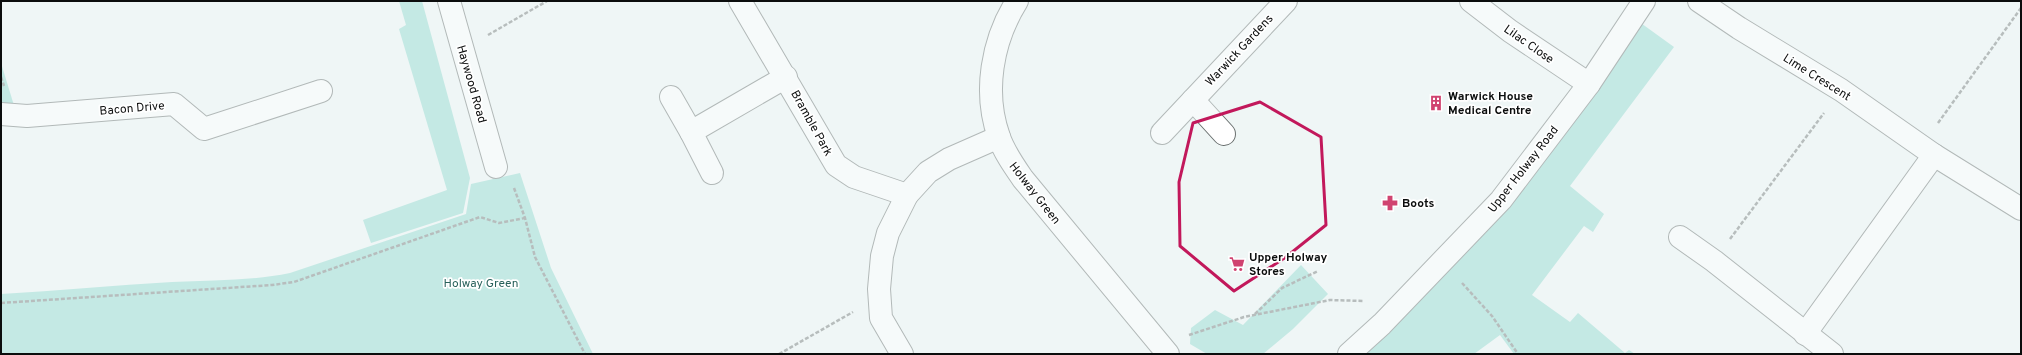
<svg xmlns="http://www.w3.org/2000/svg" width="2022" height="355" font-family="Overpass,sans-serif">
	<rect width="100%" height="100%" fill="#eff6f5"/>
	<g fill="#91d9cf">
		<polygon points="399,1 422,1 470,178 463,213 371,243 363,220 447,190 399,29 406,25"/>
		<polygon points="1638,21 1674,47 1570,186 1604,214 1593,232 1584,226 1532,295 1570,322 1578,313 1625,353 1629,350 1635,354 1514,354 1500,335 1474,354 1356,354 1440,272"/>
		<polygon points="1,63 16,112 1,107"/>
		<path d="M520 173 551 268 593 354H1V294C58 291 115 285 172 282 211 280 252 281 290 273L466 214 471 184Z"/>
		<polygon points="1301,265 1328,294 1293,329 1263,354 1207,354 1190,344 1191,328 1215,310 1243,325"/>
	</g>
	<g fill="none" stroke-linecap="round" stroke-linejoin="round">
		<defs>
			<g id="minor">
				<polyline points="449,1 496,167"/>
				<polyline points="740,1 836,165 854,177 907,195 928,172 949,159 999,137"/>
				<path d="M1017 1C992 41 983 92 999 137 1004 152 1014 166 1023 179L1168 354"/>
				<polyline points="1471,1 1510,31 1589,84"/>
				<polyline points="1699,1 1739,28 1841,90 1934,155 2021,209"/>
				<polyline points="671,97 691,132 786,77"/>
				<polyline points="1193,100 1224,134"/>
				<polyline points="1,114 27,116 174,104 204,129 321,91"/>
				<polyline points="691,132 712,173"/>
				<polyline points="1162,133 1286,1"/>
				<polyline points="1680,237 1714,261 1832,354"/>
				<polyline points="1805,334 1934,155"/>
				<polyline points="902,354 881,318 879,289 882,256 888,233 907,195"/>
				<polyline points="1349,354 1382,324 1501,200 1589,84 1644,1"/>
			</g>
		</defs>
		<use href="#minor" stroke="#696f6e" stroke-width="24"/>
		<g stroke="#747978" stroke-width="2.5" stroke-dasharray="4 2" stroke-linecap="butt">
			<polyline points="488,35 547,1"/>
			<polyline points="1,77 4,86"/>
			<polyline points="1938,123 2021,8"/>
			<polyline points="514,188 525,218 535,257 585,354"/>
			<polyline points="1730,239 1824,113"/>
			<polyline points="1462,283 1492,316 1518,354"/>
			<polyline points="1,303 272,285 294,282 480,217 499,223 525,218"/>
			<polyline points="1255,314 1282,288 1318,271"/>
			<polyline points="1189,335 1244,317 1330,300 1364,301"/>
			<polyline points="779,354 853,312"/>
		</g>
		<use href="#minor" stroke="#fff" stroke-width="22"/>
	</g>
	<path d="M0 0H2022V355H0ZM1260 102 1321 137 1326 225 1286 257 1234 291 1180 246 1179 182 1193 123Z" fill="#eff6f5" fill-opacity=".55" fill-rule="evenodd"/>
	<path fill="none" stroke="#c2185b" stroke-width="3" stroke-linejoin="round" d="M1260 102 1321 137 1326 225 1286 257 1234 291 1180 246 1179 182 1193 123Z"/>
	<defs>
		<symbol id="building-bare" viewBox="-9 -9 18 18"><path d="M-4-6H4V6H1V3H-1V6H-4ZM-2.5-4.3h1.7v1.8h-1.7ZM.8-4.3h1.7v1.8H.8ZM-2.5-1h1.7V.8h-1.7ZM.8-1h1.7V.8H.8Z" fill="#d04370" stroke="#fff" stroke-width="2.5" paint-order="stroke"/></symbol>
		<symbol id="pharmacy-bare" viewBox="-9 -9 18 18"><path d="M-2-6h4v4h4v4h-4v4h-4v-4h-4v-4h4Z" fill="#d04370" stroke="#fff" stroke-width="2.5" paint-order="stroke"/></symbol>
		<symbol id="supermarket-bare" viewBox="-9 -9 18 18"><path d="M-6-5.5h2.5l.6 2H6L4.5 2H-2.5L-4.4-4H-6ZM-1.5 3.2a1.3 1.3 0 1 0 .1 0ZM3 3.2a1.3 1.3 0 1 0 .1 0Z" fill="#d04370" stroke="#fff" stroke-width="2.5" paint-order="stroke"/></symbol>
	</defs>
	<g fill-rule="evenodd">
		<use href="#building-bare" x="1425" y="92" width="22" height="22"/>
		<use href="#pharmacy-bare" x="1379" y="192" width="22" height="22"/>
		<use href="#supermarket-bare" x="1226" y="253" width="22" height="22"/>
	</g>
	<g text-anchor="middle" stroke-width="3.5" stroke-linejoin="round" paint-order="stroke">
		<g font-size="12" fill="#0b0d0d" stroke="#fff">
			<text transform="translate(1529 44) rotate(35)" y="4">Lilac Close</text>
			<text transform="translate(1239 50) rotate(-47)" y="4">Warwick Gardens</text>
			<text transform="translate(1817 77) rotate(32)" y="4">Lime Crescent</text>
			<text transform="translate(472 84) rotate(74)" y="4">Haywood Road</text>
			<text transform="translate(132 108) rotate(-5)" y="4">Bacon Drive</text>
			<text transform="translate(812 123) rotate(61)" y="4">Bramble Park</text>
			<text transform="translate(1523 169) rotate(-52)" y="4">Upper Holway Road</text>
			<text transform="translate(1035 193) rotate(52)" y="4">Holway Green</text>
		</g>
		<g font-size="12" font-weight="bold" fill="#0b0d0d" stroke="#fff" text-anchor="start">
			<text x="1448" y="100">Warwick House<tspan x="1448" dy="14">Medical Centre</tspan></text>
			<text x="1402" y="207">Boots</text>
			<text x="1249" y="261">Upper Holway<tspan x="1249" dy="14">Stores</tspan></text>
		</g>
		<g font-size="12" fill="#28615b" stroke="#fff">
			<text x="481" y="287">Holway Green</text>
		</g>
	</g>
	<rect width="2022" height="355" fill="none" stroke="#0b0d0d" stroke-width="4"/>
</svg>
